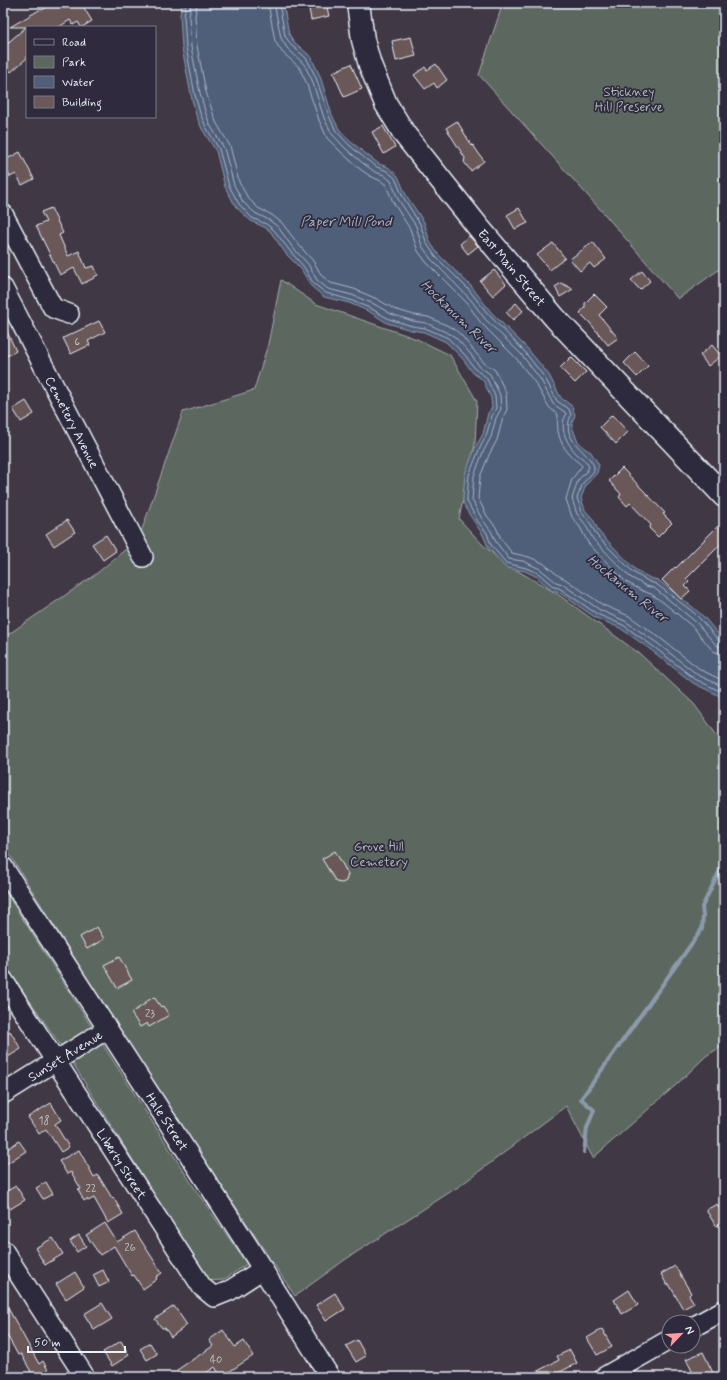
<svg xmlns="http://www.w3.org/2000/svg" width="727" height="1380" font-family="Mynerve,sans-serif">
	<rect width="100%" height="100%" fill="#413845"/>
	<filter id="ink" filterUnits="userSpaceOnUse"><feTurbulence type="fractalNoise" baseFrequency=".025" numOctaves="2"/><feDisplacementMap in="SourceGraphic" scale="8" xChannelSelector="R" yChannelSelector="G"/><feConvolveMatrix kernelMatrix="1 2 1 2 8 2 1 2 1" color-interpolation-filters="sRGB"/></filter>
	<g filter="url(#ink)">
		<g fill="#5c685e" stroke="#a2acab">
			<polygon points="503,3 724,3 724,266 678,299 607,217 479,75"/>
			<polygon points="281,280 316,304 417,339 450,355 477,401 475,444 459,519 483,545 504,563 556,593 640,654 694,704 724,745 724,1045 706,1056 677,1084 593,1158 566,1106 461,1185 346,1259 295,1296 148,1075 3,844 3,638 96,574 139,538 183,412 254,390 268,344"/>
			<polygon points="3,888 199,1195 247,1264 223,1280 208,1281 70,1059 3,962"/>
		</g>
		<polygon fill="#505e79" stroke="#8d99ac" points="182,3 283,3 289,34 294,42 308,54 312,59 320,76 332,115 339,129 351,142 370,157 379,164 388,167 398,176 406,195 424,222 430,242 438,254 471,286 491,312 527,348 549,375 561,398 572,406 575,415 572,423 572,426 577,440 584,448 591,452 599,465 597,473 586,485 581,498 585,510 593,519 599,532 636,570 650,578 658,580 695,609 704,617 724,641 724,698 693,683 651,650 620,628 596,618 557,591 552,591 537,577 525,571 507,568 503,565 488,547 483,535 469,514 463,502 463,497 465,474 475,448 483,434 488,413 492,408 491,398 483,380 473,373 462,358 446,342 424,332 411,330 387,323 370,312 349,303 324,297 311,286 301,269 286,254 270,231 264,227 251,221 236,207 225,187 216,151 202,129 196,115 191,95 182,48 180,15"/>
		<g fill="none" stroke-linecap="round" stroke-linejoin="round">
			<g stroke="#abb6c5" stroke-width="1">
				<polyline points="186,3 184,16 186,47 195,95 200,113 206,127 219,149 229,186 239,204 252,218 266,224 274,230 290,251 304,267 313,283 326,293 350,300 372,309 389,319 412,326 425,328 448,338 465,355 476,370 486,377 495,396 496,408 492,416 486,436 479,450 469,475 467,497 467,501 478,522 487,533 491,545 506,563 526,568 538,573 554,587 559,588 597,614 623,625 654,647 695,679 724,693"/>
				<polyline points="191,3 189,16 191,47 200,93 205,111 210,125 224,148 234,185 243,202 255,213 269,220 278,227 293,248 308,264 317,280 328,289 352,295 374,304 391,314 413,321 426,323 450,334 455,337 469,352 480,367 490,374 500,395 501,409 496,418 491,437 483,452 474,476 472,500 482,519 491,531 496,542 509,559 523,561 540,569 556,582 562,584 600,610 625,621 657,643 698,675 724,687"/>
				<polyline points="197,3 195,16 197,46 206,92 216,122 230,146 239,182 248,198 258,208 272,215 282,223 298,244 313,261 322,276 331,283 354,289 377,299 394,309 414,315 428,317 453,328 461,335 484,363 495,370 506,393 507,409 502,421 497,440 489,455 480,477 478,498 487,516 496,527 501,539 512,553 529,557 543,563 559,576 565,579 603,605 629,616 660,638 701,670 724,681"/>
				<path d="M268 3 275 41 282 52 299 67 306 82 319 120 327 138 342 153 360 169 370 176 381 181 386 185 393 202 410 229 418 251 426 262 467 303 481 323 516 358 536 384 549 407 558 415C556 433 560 445 573 458 576 461 580 463 582 466L572 479 566 499 572 517 580 527 588 543 626 582 643 591 651 594 664 603 693 627 713 651 719 653 724 654"/>
				<path d="M274 3 281 38 287 48 304 64 312 80 324 118 332 134 346 149 364 164 375 172 384 175 391 181 398 199 416 226 422 246 431 259 471 300 485 319 521 354 541 380 553 404 565 412 566 415C558 428 568 446 578 455 584 460 586 460 589 467L586 472 578 480 572 499 577 514 585 524 593 539 630 577 646 586 654 588 668 599 697 623 716 645 724 648"/>
				<path d="M279 3 285 36 291 45 305 57 308 61 316 78 329 116 336 131 349 145 367 160 377 167 387 171 395 178 403 197 420 224 427 244 435 256 468 289 489 315 524 351 545 378 557 401 569 409 571 415C560 440 585 448 594 466V471L583 483 577 498 582 512 589 521 597 536 634 573 648 581 656 584 693 612 701 620 720 642 724 643"/>
			</g>
			<polyline stroke="#8d99ac" stroke-width="4" points="584,1152 587,1128 594,1110 581,1099 702,929 703,916 702,907 720,870 724,868"/>
		</g>
		<g fill="#6b5959" stroke="#e8f1f8">
			<polygon points="54,3 81,3 92,21 82,27 81,27 78,22 73,25 70,20 59,27 27,27 27,58 11,72 3,63 3,47 26,27 10,27 41,9 42,10"/>
			<polygon points="308,3 326,3 329,16 311,20"/>
			<polygon points="411,37 416,56 396,61 392,41"/>
			<polygon points="351,64 362,89 344,97 333,72"/>
			<polygon points="436,64 447,80 437,88 434,83 425,89 414,75 425,67 427,70"/>
			<polygon points="457,121 472,146 473,145 484,161 471,171 464,162 465,158 446,128"/>
			<polygon points="383,126 395,147 384,154 372,132"/>
			<polygon points="20,152 34,179 22,185 16,174 10,177 3,162 3,161"/>
			<polygon points="51,208 63,233 59,235 68,256 79,251 86,268 94,266 98,275 94,277 94,278 82,284 74,268 60,275 36,226 46,222 41,212"/>
			<polygon points="519,208 528,223 515,229 507,215"/>
			<polygon points="469,236 478,246 468,254 460,244"/>
			<polygon points="593,242 606,259 594,268 590,263 580,271 570,259"/>
			<polygon points="553,243 565,258 550,270 537,255"/>
			<polygon points="494,270 506,284 493,296 480,281"/>
			<polygon points="642,271 650,281 640,290 631,280"/>
			<polygon points="561,283 573,289 560,297 555,287"/>
			<polygon points="594,294 607,307 599,315 618,338 608,345 590,323 580,313 585,307 585,303"/>
			<polygon points="516,303 523,311 513,320 506,312"/>
			<polygon points="99,321 105,332 88,341 90,345 71,354 63,338"/>
			<polygon points="3,323 16,351 3,358"/>
			<polygon points="712,345 721,356 708,366 700,355"/>
			<polygon points="635,352 648,366 637,377 624,363"/>
			<polygon points="571,357 586,372 575,383 560,368"/>
			<polygon points="26,401 34,414 21,422 13,409"/>
			<polygon points="612,415 628,432 616,444 600,427"/>
			<polygon points="622,468 665,513 663,514 672,523 658,537 649,528 651,525 630,503 627,506 619,497 621,494 609,481"/>
			<polygon points="67,520 75,532 54,546 46,534"/>
			<polygon points="718,526 724,532 724,541 686,579 689,582 685,586 690,591 681,599 662,580 675,567 676,568"/>
			<polygon points="106,535 116,551 103,560 92,544"/>
			<polygon points="335,851 348,874 346,881 342,883 336,882 322,859"/>
			<polygon points="97,927 104,939 87,949 80,937"/>
			<polygon points="119,957 132,980 117,988 104,965"/>
			<polygon points="154,997 161,1007 163,1006 169,1015 149,1027 147,1023 140,1027 131,1013 145,1004 144,1003"/>
			<polygon points="10,1031 21,1049 3,1060 3,1036"/>
			<polygon points="51,1103 61,1120 55,1124 69,1147 61,1152 46,1129 39,1134 28,1117"/>
			<polygon points="19,1141 26,1151 3,1166 3,1152"/>
			<polygon points="79,1150 94,1177 98,1175 112,1198 113,1197 123,1214 108,1223 94,1198 88,1201 87,1199 84,1201 78,1190 81,1189 71,1172 67,1174 59,1161"/>
			<polygon points="46,1182 53,1194 43,1199 36,1188"/>
			<polygon points="16,1186 25,1200 10,1209 3,1196 3,1193"/>
			<polygon points="717,1204 724,1216 724,1221 716,1226 706,1210"/>
			<polygon points="105,1223 117,1242 135,1231 162,1273 156,1277 157,1279 143,1289 134,1275 132,1276 114,1246 100,1255 86,1235"/>
			<polygon points="79,1235 86,1246 77,1252 70,1241"/>
			<polygon points="53,1238 63,1254 45,1265 35,1248"/>
			<polygon points="675,1266 691,1293 689,1295 694,1303 683,1309 669,1284 667,1285 661,1274"/>
			<polygon points="103,1270 109,1282 99,1287 93,1275"/>
			<polygon points="75,1272 84,1287 66,1299 56,1284"/>
			<polygon points="629,1290 638,1305 622,1314 614,1300"/>
			<polygon points="335,1293 345,1309 326,1321 316,1305"/>
			<polygon points="3,1299 39,1364 43,1361 52,1377 34,1377 21,1354 18,1355 3,1328"/>
			<polygon points="102,1303 112,1319 94,1330 84,1314"/>
			<polygon points="174,1306 187,1325 171,1337 165,1328 162,1328 155,1319"/>
			<polygon points="602,1329 612,1347 597,1355 587,1338"/>
			<polygon points="223,1330 235,1347 244,1341 253,1356 221,1377 215,1367 200,1377 182,1377 177,1370 213,1346 209,1340"/>
			<polygon points="357,1340 366,1356 356,1362 346,1346"/>
			<polygon points="121,1341 129,1355 112,1366 103,1352"/>
			<polygon points="150,1343 157,1354 147,1360 140,1349"/>
			<polygon points="570,1350 577,1363 551,1377 526,1377 559,1360 557,1356"/>
			<polygon points="703,1352 715,1377 695,1377 686,1359"/>
		</g>
		<g fill="none" stroke-linecap="round" stroke-linejoin="round">
			<defs>
				<g id="minor">
					<polyline points="3,214 53,308 69,314"/>
					<path id="s1" d="M3 288 143 557"/>
					<path id="s2" d="M3 867 248 1246 330 1377"/>
					<path id="s3" d="M3 980 202 1287 214 1297 229 1291 263 1269"/>
					<path id="s4" d="M3 1094 107 1029"/>
					<polyline points="3,1250 85,1377"/>
					<polyline points="693,1327 724,1310"/>
					<polyline points="604,1377 669,1340"/>
				</g>
				<g id="major">
					<path id="s5" d="M358 3 363 40 370 65 386 104 405 135 479 228 555 318 724 496"/>
				</g>
			</defs>
			<use href="#minor" stroke="#e8f1f8" stroke-width="22"/>
			<use href="#major" stroke="#e8f1f8" stroke-width="25"/>
			<use href="#minor" stroke="#2f2a3d" stroke-width="19"/>
			<use href="#major" stroke="#2f2a3d" stroke-width="22"/>
		</g>
	</g>
	<g text-anchor="middle" stroke-width="3.5" stroke-linejoin="round" paint-order="stroke">
		<g font-size="11" fill="#c9cbd0">
			<text x="77" y="345">6</text>
			<text x="150" y="1017">23</text>
			<text x="44" y="1124">18</text>
			<text x="91" y="1192">22</text>
			<text x="130" y="1251">26</text>
			<text x="216" y="1363">40</text>
		</g>
		<g font-size="13" fill="#b0baba" stroke="#2f2a3d">
			<text x="629" y="96">Stickney<tspan x="629" dy="15">Hill Preserve</tspan></text>
			<text x="379" y="851">Grove Hill<tspan x="379" dy="15">Cemetery</tspan></text>
		</g>
		<g font-size="13" fill="#e8f1f8" stroke="#2f2a3d">
			<text dy="5" stroke="none"><textPath href="#s5" startOffset="312">East Main Street</textPath></text>
			<text dy="5" stroke="none"><textPath href="#s1" startOffset="151">Cemetery Avenue</textPath></text>
			<text dy="5" stroke="none"><textPath href="#s4" startOffset="73">Sunset Avenue</textPath></text>
			<text dy="5" stroke="none"><textPath href="#s2" startOffset="303">Hale Street</textPath></text>
			<text dy="5" stroke="none"><textPath href="#s3" startOffset="219">Liberty Street</textPath></text>
		</g>
		<g font-size="14" font-style="italic" fill="#abb6c5" stroke="#2f2a3d">
			<text x="346" y="226">Paper Mill Pond</text>
			<text transform="translate(459 316) rotate(44)" y="5">Hockanum River</text>
			<text transform="translate(628 588) rotate(39)" y="5">Hockanum River</text>
		</g>
	</g>
	<rect width="727" height="1380" fill="none" stroke="#2f2a3d" stroke-width="16"/>
	<rect x="8" y="8" width="711" height="1364" fill="none" stroke="#e8f1f8" stroke-width="1.5" filter="url(#ink)"/>
	<rect x="26" y="26" width="130" height="92" fill="#2f2a3d" stroke="#797a88"/>
	<rect x="34" y="39" width="20" height="6" fill="#2f2a3d" stroke="#797a88"/>
	<text x="62" y="46" font-size="12" fill="#e8f1f8">Road</text>
	<rect x="34" y="56" width="20" height="12" fill="#5c685e" stroke="#797a88"/>
	<text x="62" y="66" font-size="12" fill="#e8f1f8">Park</text>
	<rect x="34" y="76" width="20" height="12" fill="#505e79" stroke="#797a88"/>
	<text x="62" y="86" font-size="12" fill="#e8f1f8">Water</text>
	<rect x="34" y="96" width="20" height="12" fill="#6b5959" stroke="#797a88"/>
	<text x="62" y="106" font-size="12" fill="#e8f1f8">Building</text>
	<g transform="translate(681 1334) rotate(65)"><circle r="19" fill="#2f2a3d" stroke="#797a88"/>
	<path d="M0-3L7 15L0 10L-7 15Z" fill="#ff9aa2"/>
	<text y="-6" font-size="11" font-weight="bold" text-anchor="middle" fill="#e8f1f8">N</text>
	</g>
	<path d="M28 1346v6h97v-6" fill="none" stroke="#e8f1f8" stroke-width="2"/>
	<text x="34" y="1346" font-size="12" fill="#e8f1f8" stroke="#2f2a3d" stroke-width="3" paint-order="stroke">50 m</text>
</svg>
